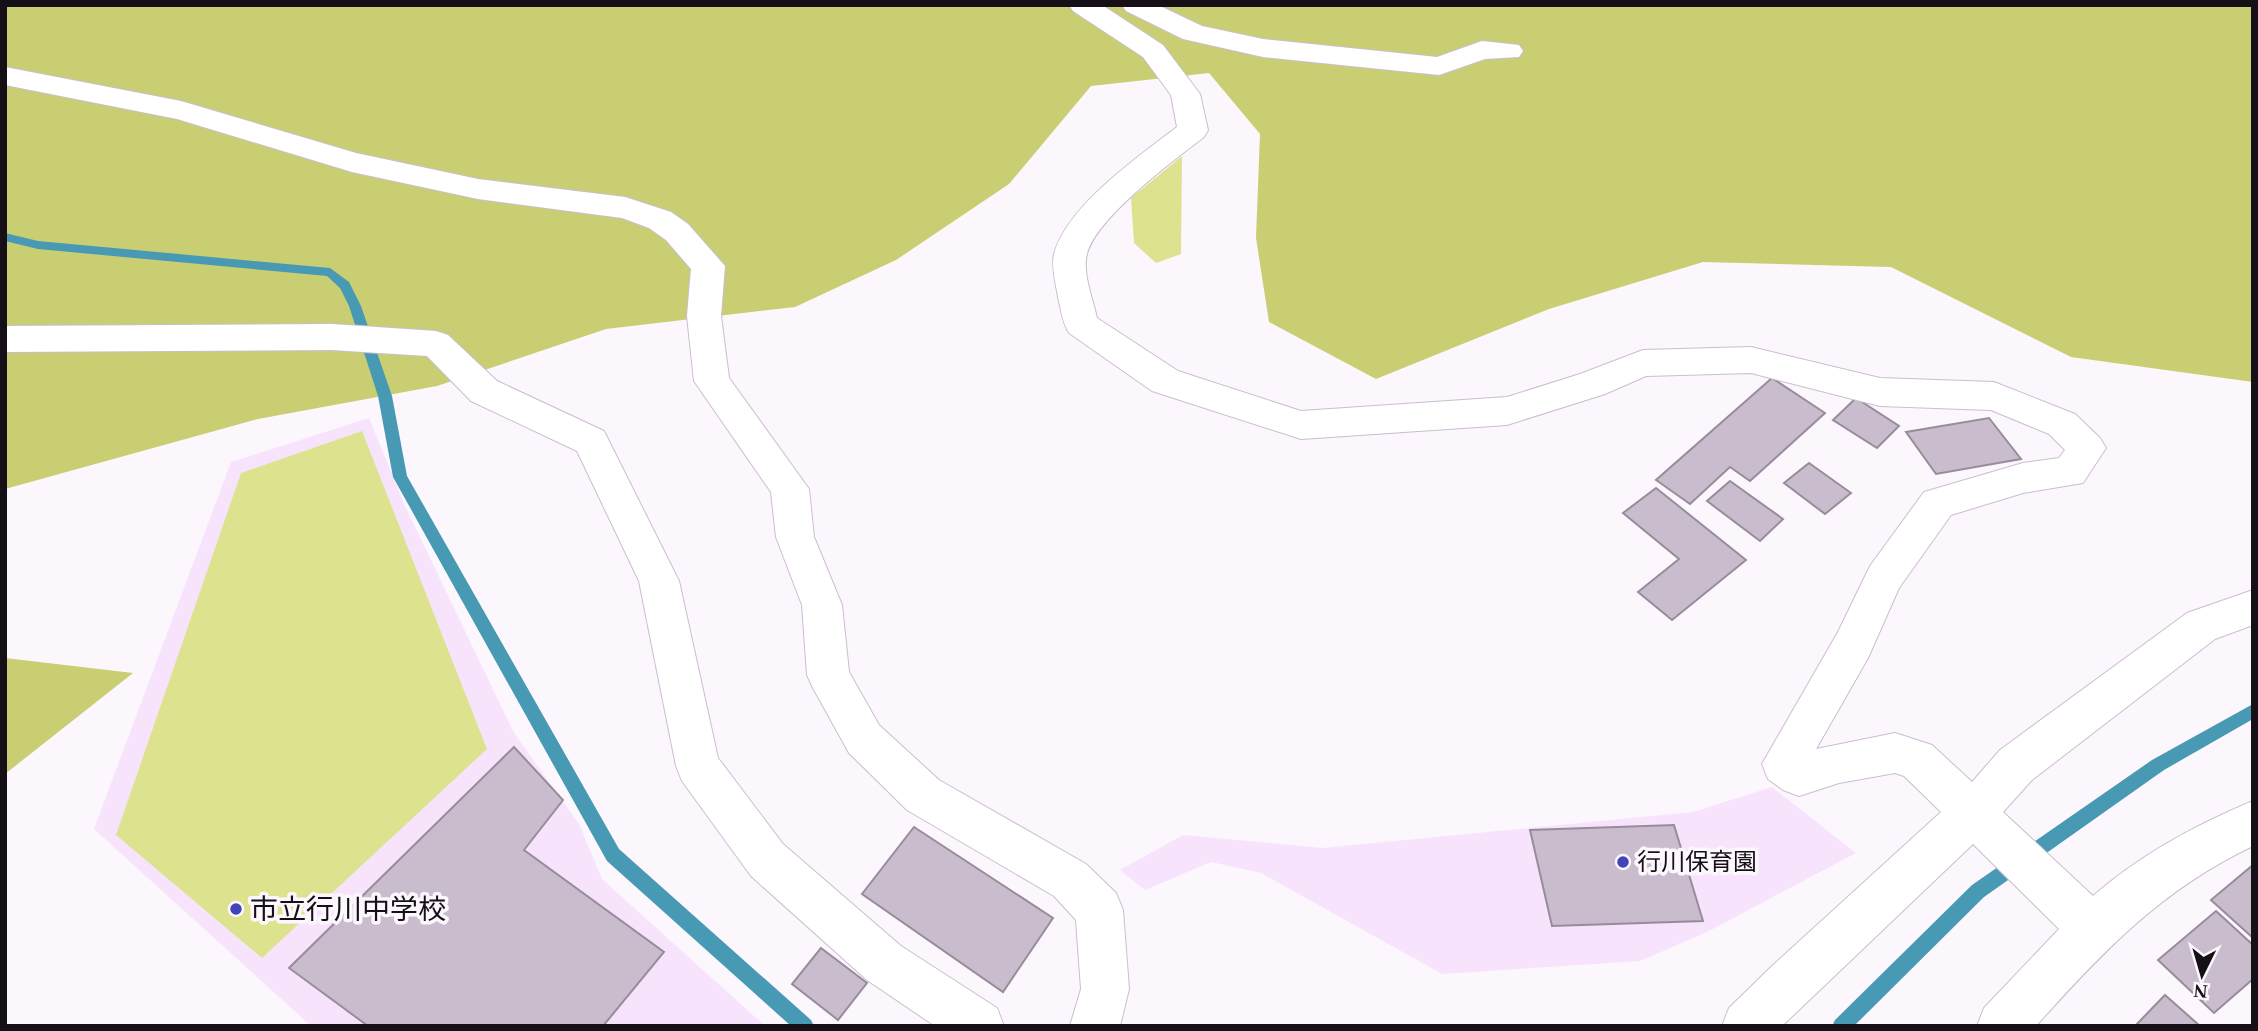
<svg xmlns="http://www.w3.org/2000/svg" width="2258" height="1031" font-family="'Times New Roman','Noto Sans JP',serif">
	<rect width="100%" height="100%" fill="#fcf6fd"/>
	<g fill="#f7e4fc">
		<polygon points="369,418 405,506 514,733 579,824 602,879 765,1026 311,1026 94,829 231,462"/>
		<polygon points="1772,787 1856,853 1707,932 1640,961 1442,974 1261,873 1211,862 1145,890 1120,870 1183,835 1323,848 1693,812"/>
	</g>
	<g fill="#dde28f">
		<polygon points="1182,156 1181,254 1156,263 1134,243 1131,198"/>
		<polygon points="362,431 487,749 262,958 116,835 241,473"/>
	</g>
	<g fill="#c9ce72">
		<polygon points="5,5 2253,5 2253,382 2071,357 1891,267 1703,262 1549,309 1376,379 1269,322 1256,238 1260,134 1209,73 1091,86 1009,184 896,260 795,307 606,329 437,386 258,419 5,489"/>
		<polygon points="5,658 133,673 5,774"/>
	</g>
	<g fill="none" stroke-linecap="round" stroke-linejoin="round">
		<g fill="#4899b3" fill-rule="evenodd">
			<polygon points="5,233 38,241 330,268 349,282 361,306 392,396 407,476 619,849 811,1020 814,1026 791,1026 607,861 393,477 378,396 349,306 340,288 327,276 38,249 5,241"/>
			<polygon points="2253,704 2253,719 2164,770 1984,897 1854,1026 1832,1026 1835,1020 1972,885 2152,760"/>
		</g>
	</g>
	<g fill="#c9bccd" stroke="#988c9c" stroke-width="2">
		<polygon points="1772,378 1825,413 1750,481 1730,467 1690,504 1656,480"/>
		<polygon points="1856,398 1899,426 1877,448 1833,420"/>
		<polygon points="1989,418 2021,459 1936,474 1906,432"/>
		<polygon points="1809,463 1851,493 1825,514 1784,483"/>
		<polygon points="1730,481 1783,519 1760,541 1707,501"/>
		<polygon points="1656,488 1746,560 1672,620 1638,592 1679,559 1623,513"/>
		<polygon points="514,747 563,800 524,850 664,952 603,1026 368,1026 289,968"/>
		<polygon points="1674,825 1703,921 1552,926 1530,830"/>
		<polygon points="914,827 1053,918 1003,992 862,894"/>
		<polygon points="2253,865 2253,938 2211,900"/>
		<polygon points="2216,911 2253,945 2253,979 2214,1013 2158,960"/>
		<polygon points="821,948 867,983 838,1020 792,984"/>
		<polygon points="2165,995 2200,1026 2135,1026"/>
	</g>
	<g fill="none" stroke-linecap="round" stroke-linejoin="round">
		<defs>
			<g id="street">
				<path d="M1069 5H1102L1163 45 1200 94 1208 130 1204 137C1174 160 1096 218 1087 254 1082 273 1093 299 1097 318L1178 371 1301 411 1507 397 1580 374 1643 350 1751 347 1880 378 1994 382 2075 414 2100 438 2106 448 2083 483 2023 493 1951 515 1899 588 1868 658 1816 749 1895 733 1932 745 1972 782 2000 750 2187 613 2253 590V625L2215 639 2032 780 2003 812 2093 896C2140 855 2195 825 2253 801V846C2162 889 2102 952 2036 1026H1977L1984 1008 2059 929 1973 844 1782 1026H1722L1729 1008 1771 967 1941 812 1904 776 1895 773 1839 783 1799 796 1783 790 1768 779 1762 764 1838 632 1870 566 1924 492 2023 463 2059 458 2065 450 2049 434 1991 410 1880 406 1751 373 1646 376 1605 394 1507 425 1301 439 1152 391 1069 333C1062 322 1061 309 1058 297 1056 284 1051 267 1054 254 1067 206 1139 156 1177 127L1171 95 1143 57 1073 11Z"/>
				<polygon points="1122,5 1158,5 1202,26 1263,39 1437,57 1482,41 1519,45 1523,51 1519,57 1485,59 1439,75 1263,57 1183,39 1126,11"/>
				<polygon points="5,67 181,101 356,153 478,179 625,197 671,212 688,224 725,266 721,316 729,378 809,489 814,537 842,605 849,672 879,725 939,780 1086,864 1116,893 1123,910 1129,989 1120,1026 1070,1026 1081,989 1076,920 1054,896 907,810 849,753 813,688 807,675 802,605 776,537 771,492 694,381 687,316 691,269 666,240 649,228 622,218 478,199 352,172 177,119 5,85"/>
				<polygon points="332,324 436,331 448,335 497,381 604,431 679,581 718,758 783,844 901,946 997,1008 1004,1026 935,1026 867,980 751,876 682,781 676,766 639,581 577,451 471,401 427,356 332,350 5,352 5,326"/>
			</g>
		</defs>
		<use href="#street" stroke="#cbbecf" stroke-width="2"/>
		<use href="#street" fill="#fff" fill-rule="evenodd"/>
	</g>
	<g fill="#4244b9" stroke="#fcf6fd" stroke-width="2.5">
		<circle cx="1623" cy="862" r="7"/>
		<circle cx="236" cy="909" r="7"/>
	</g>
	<g text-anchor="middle" stroke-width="7" stroke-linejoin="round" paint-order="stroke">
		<g font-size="24" fill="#141015" stroke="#fcf6fd" text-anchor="start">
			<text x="1637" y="870">行川保育園</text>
		</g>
		<g font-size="28" fill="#141015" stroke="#fcf6fd" text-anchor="start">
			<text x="250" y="919">市立行川中学校</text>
		</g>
	</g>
	<rect width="2258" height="1031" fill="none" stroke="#141015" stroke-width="14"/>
	<g transform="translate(2202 975) rotate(185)" stroke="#fcf6fd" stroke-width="5" paint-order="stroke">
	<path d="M0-5L12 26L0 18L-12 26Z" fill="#141015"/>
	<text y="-10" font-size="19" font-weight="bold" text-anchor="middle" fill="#141015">N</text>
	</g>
</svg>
